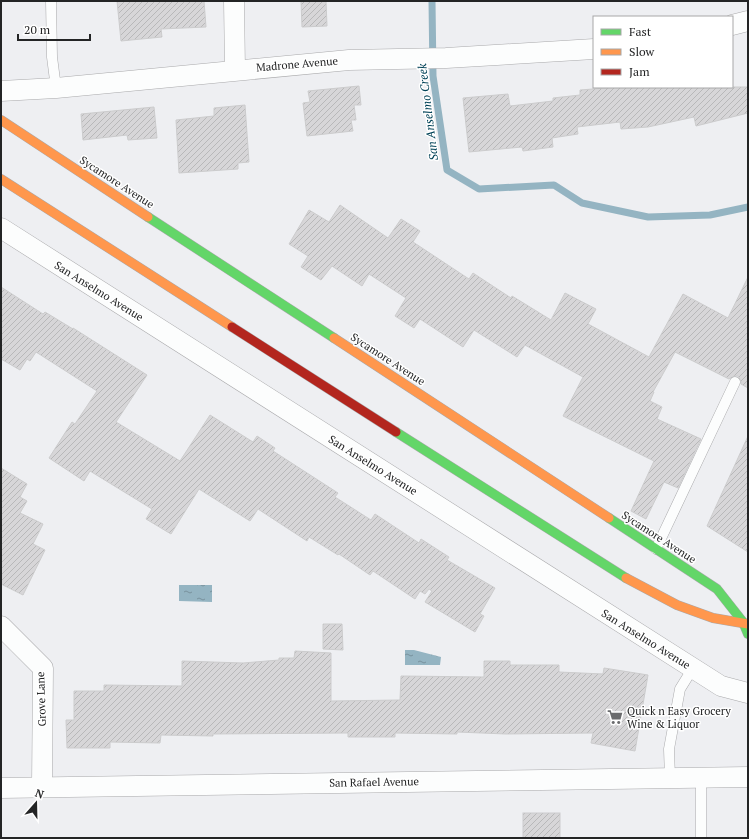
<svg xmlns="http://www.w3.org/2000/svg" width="749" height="839" font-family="'PT Serif',serif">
	<defs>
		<pattern id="water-ripples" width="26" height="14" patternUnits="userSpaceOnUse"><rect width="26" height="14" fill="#94b4c2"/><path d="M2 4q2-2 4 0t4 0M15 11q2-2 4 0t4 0" fill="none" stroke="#78929d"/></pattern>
		<pattern id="building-hatch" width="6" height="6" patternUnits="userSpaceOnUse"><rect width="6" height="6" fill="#d7d6d8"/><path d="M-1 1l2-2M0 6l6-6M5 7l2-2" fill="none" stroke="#b8b8b9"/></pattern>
	</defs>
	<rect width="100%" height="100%" fill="#eeeff2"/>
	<g fill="url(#water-ripples)">
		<polygon points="179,585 212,585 212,602 179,601"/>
		<polygon points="405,650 414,650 441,657 440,665 405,665"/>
	</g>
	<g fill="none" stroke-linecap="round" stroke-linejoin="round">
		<polyline stroke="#94b4c2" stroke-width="7" points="432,1 433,76 447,170 479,189 554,185 582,203 648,217 710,215 748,207"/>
	</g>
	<g fill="url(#building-hatch)" stroke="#cccccd">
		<polygon points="117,1 204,1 206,27 161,29 162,37 121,41"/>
		<polygon points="301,1 326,1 327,26 302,27"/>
		<polygon points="359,86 361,105 354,105 356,120 351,120 353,131 307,136 303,103 310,102 308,91"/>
		<polygon points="618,87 748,87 748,113 696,126 694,117 648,127 621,129 620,122 577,127 578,134 552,138 553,147 523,151 522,147 469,152 463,98 508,94 510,106 553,101 553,98 580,95 580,90"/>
		<polygon points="245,105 249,162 238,163 238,169 179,173 176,120 214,116 214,108"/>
		<polygon points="154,107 157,138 128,140 127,135 83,140 81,114"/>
		<polygon points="340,205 388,238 401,219 420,231 413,242 469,279 473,273 511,298 512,296 551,320 565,293 596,309 588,324 649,357 683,294 728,318 748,277 748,388 741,384 741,381 738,376 734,376 729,379 675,352 653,392 654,392 650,401 662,407 657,419 701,439 678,488 664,482 646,519 631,511 654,461 563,416 583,377 525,345 517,357 474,330 463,347 420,319 414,328 395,316 406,298 369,274 362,286 332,266 321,280 301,267 308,256 289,244 309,210 329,222"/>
		<polygon points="1,287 43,314 45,312 73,329 73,328 147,375 116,422 180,461 210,415 253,442 257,436 275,448 273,451 338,493 335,497 371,520 375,514 419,543 421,539 449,557 447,560 495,588 480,614 484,616 475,632 425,602 432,591 429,589 425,594 420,591 415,599 373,571 370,575 339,554 338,555 309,537 307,541 258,509 250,521 199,489 171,534 146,519 152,509 90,471 84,481 49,458 72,422 75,424 97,391 36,352 30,361 27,359 20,370 1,359"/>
		<polygon points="748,436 748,552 707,526"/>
		<polygon points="1,468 27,484 20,497 27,501 20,513 43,524 33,544 45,550 23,595 1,584"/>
		<polygon points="323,624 342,624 343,650 323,649"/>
		<polygon points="295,651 331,653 331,701 400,700 401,676 484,677 484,661 510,661 510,665 559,665 559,672 603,674 604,668 648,675 635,751 591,743 593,733 506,734 457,732 457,734 395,733 395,737 348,737 348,733 213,734 213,736 161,735 160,743 110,742 110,748 67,748 66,720 74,720 74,691 104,691 104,685 182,686 182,661 243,663 279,660 279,658 294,658"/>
		<rect x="523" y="813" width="37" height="25"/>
	</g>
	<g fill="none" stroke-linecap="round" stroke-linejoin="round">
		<defs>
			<g id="lane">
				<polyline points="51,1 52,57 56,88"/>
				<polyline points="656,549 735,382"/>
				<polyline points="670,778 669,749 680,689 693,668"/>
				<polyline points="701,838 701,777"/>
			</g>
			<g id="street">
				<polyline points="234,1 235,70"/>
				<polyline points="732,25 748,21"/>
				<polyline points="1,91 56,88 349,60 446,58 594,49"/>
				<polyline points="1,228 721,686 748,693"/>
				<polyline points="1,626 43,668 42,787"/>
				<polyline points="1,788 748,777"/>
			</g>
			<g id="fast">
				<polyline points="148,217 334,338"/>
				<polyline points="396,432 626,578"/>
				<polyline points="609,518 717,589 743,622 748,634"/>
			</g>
			<g id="slow">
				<polyline points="1,120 148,217"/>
				<polyline points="1,179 232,327"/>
				<polyline points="334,338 609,518"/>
				<polyline points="626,578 677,605 713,618 748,624"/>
			</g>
			<polyline id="jam" points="232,327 396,432"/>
		</defs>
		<use href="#lane" stroke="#a9a9ab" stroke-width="11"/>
		<use href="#street" stroke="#a9a9ab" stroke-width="21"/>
		<use href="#fast" stroke="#a9a9ab" stroke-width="10"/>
		<use href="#slow" stroke="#a9a9ab" stroke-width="10"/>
		<use href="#jam" stroke="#a9a9ab" stroke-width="10"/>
		<use href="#lane" stroke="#fcfdfd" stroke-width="10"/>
		<use href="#street" stroke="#fcfdfd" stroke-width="20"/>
		<use href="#fast" stroke="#63d668" stroke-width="9"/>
		<use href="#slow" stroke="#ff974d" stroke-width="9"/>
		<use href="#jam" stroke="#b3261e" stroke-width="9"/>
	</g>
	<defs>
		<symbol id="supermarket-bare" viewBox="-9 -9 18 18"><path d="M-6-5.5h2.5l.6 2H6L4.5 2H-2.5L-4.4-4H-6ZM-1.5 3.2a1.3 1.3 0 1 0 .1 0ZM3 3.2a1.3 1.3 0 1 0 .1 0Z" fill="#6a6b6d" stroke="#fff" stroke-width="2.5" paint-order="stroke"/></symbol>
	</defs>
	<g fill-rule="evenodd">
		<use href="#supermarket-bare" x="604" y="706" width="22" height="22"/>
	</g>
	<g text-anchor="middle" stroke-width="3" stroke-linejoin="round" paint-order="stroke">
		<g font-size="11" fill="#232425" stroke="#fff">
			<text transform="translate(297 64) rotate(-5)" y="4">Madrone Avenue</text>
			<text transform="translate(117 182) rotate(33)" y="4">Sycamore Avenue</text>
			<text transform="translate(99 291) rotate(32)" y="4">San Anselmo Avenue</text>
			<text transform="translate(388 359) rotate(33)" y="4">Sycamore Avenue</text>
			<text transform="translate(373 465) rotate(32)" y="4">San Anselmo Avenue</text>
			<text transform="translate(659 537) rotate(33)" y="4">Sycamore Avenue</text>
			<text transform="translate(646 639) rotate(32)" y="4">San Anselmo Avenue</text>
			<text transform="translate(41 699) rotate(-92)" y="4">Grove Lane</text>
			<text transform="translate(374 782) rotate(-1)" y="4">San Rafael Avenue</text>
		</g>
		<g font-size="11" fill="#232425" stroke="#fff" text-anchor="start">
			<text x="627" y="715">Quick n Easy Grocery<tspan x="627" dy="13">Wine &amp; Liquor</tspan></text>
		</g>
		<g font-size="12" font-style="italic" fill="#004257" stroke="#fff">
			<text transform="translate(428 112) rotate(-97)" y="4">San Anselmo Creek</text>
		</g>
	</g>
	<rect width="749" height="839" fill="none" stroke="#232425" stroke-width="4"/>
	<rect x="593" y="16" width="140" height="72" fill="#ffffff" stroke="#a7a7a8"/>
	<rect x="601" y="29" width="20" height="6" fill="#63d668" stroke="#a7a7a8"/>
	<text x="629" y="36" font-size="12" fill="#232425">Fast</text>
	<rect x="601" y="49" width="20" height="6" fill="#ff974d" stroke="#a7a7a8"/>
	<text x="629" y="56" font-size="12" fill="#232425">Slow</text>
	<rect x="601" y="69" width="20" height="6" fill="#b3261e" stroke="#a7a7a8"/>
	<text x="629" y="76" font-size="12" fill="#232425">Jam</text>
	<g transform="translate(36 803) rotate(20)" stroke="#ffffff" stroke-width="3" paint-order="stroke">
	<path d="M0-3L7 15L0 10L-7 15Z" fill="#232425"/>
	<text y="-6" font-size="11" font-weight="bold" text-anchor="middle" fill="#232425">N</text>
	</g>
	<path d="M18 34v6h72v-6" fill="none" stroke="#232425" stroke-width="2"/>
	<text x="24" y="34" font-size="12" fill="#232425" stroke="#ffffff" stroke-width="3" paint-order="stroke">20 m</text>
</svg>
